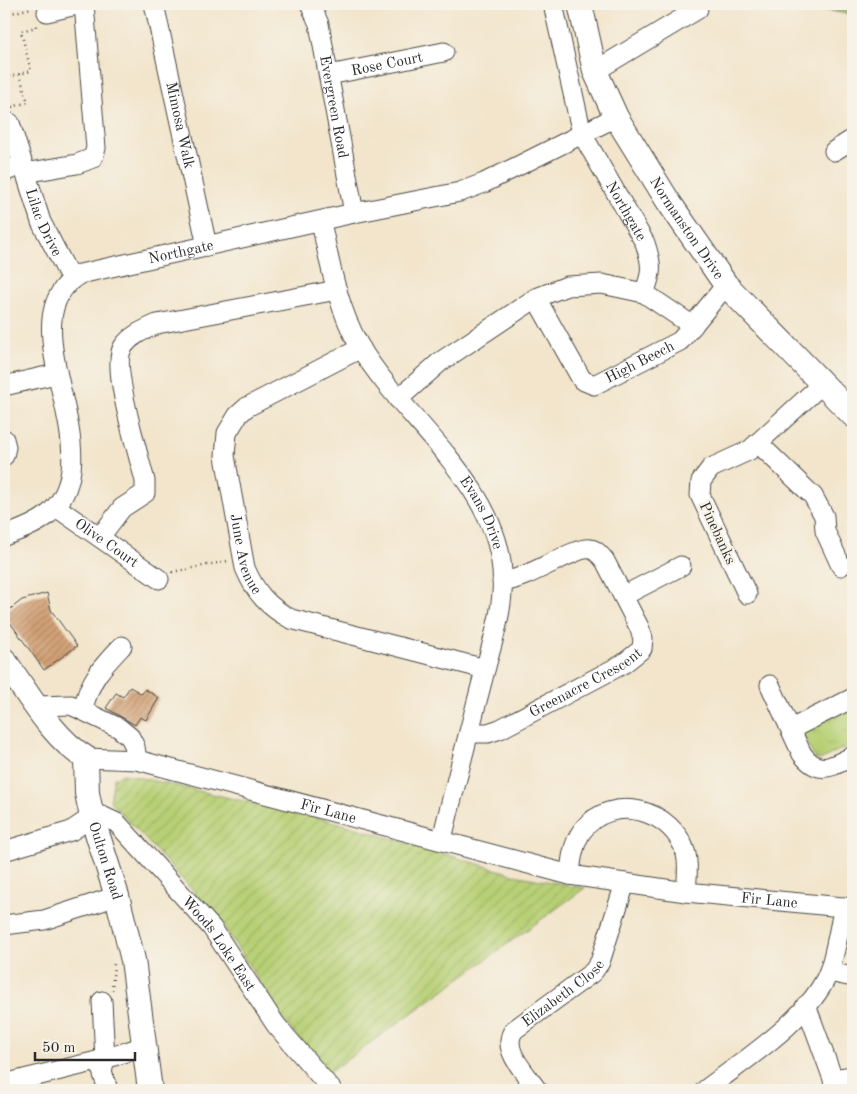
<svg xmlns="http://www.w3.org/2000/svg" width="857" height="1094" font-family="'Old Standard TT',serif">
	<defs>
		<pattern id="grass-tufts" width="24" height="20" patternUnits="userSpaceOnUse" patternTransform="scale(1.25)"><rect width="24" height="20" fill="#b7d075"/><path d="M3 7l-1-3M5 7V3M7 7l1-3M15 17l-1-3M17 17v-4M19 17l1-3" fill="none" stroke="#9eb365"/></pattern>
		<pattern id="forest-firs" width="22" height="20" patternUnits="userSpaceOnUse" patternTransform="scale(1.25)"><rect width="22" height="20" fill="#91b266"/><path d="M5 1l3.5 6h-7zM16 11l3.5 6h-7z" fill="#779154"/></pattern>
		<pattern id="garden-furrows" width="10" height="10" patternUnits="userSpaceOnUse" patternTransform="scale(1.25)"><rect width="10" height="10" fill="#b7d075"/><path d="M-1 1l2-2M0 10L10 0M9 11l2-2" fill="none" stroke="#9eb365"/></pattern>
		<pattern id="building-hatch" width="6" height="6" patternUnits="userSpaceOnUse" patternTransform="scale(1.25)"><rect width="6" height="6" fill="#d2a176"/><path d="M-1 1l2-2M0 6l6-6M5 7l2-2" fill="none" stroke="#ab8361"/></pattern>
	</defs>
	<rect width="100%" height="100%" fill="#f7f3e8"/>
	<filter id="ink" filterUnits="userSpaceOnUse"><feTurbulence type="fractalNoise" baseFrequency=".02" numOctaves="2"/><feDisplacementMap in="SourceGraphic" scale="10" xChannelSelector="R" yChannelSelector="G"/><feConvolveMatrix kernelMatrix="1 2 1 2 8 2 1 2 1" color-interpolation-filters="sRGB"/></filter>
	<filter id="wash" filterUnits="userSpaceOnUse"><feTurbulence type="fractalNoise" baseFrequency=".0096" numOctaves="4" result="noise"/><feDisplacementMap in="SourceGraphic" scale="20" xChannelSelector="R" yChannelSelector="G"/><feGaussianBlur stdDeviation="1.12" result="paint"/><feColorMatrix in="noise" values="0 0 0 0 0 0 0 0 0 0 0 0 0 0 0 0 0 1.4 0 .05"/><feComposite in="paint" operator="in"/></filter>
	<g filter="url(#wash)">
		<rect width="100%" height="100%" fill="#f2e5cc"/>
		<polygon fill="url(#grass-tufts)" stroke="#717e50" points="853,704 853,743 820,760 815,759 802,733"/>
		<polygon fill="url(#forest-firs)" stroke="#5e6e48" points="802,4 853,4 853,15 813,8"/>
		<polygon fill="url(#garden-furrows)" stroke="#717e50" points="124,774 336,822 519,876 585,888 327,1074 285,1022 219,919 110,801 114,778"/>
		<g id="blocks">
			<g fill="url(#building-hatch)">
				<polygon points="47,593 51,610 77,646 44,670 4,614 22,600"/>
				<polygon points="130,687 142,694 145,689 159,698 146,720 140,717 135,725 106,708 116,693 123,697"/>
			</g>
		</g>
	</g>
	<g filter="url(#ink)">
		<use href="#blocks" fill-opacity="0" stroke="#494743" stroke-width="1"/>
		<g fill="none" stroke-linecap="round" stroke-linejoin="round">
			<defs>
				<g id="minor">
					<path id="s1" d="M154 4 207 246"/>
					<path id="s2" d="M310 4 319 24 354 213"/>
					<path id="s3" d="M553 4 582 134 645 243C652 264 653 272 644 293"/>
					<polyline points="47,12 81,4"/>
					<polyline points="595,71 698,9"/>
					<path id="s4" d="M329 75 444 52"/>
					<path id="s5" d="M10 123 41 222 71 279"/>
					<polyline points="834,151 853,139"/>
					<polyline points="4,172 23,164"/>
					<polyline points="25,173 77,164 93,158 96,148 84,4"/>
					<path id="s6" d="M321 222C330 265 338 309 360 347 403 419 496 483 502 571 505 608 492 642 483 678 469 732 455 785 442 839"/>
					<path id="s7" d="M536 298 582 380 594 385 680 341 726 285"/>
					<path id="s8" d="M361 348 247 407 238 415 227 433 225 456 245 568C255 592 268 607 291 619L485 669"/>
					<polyline points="4,386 51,375"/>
					<polyline points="398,399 440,362 536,298 567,286 602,284 644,293 693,326"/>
					<polyline points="4,439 6,447 4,456"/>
					<polyline points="758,443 813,496 824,516 825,531 841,566"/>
					<path id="s9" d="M56 507 159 579"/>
					<path id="s10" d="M4 536C18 531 33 526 45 517 122 458 0 321 80 274L354 213 460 192 484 183 616 117"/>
					<path d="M100 537 122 508 145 493V481C139 456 110 365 123 347 131 335 144 330 157 324L337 290"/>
					<polyline points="747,594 700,495 701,481 711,468 750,450 822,384"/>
					<polyline points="623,596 681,566"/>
					<path d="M770 685 802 754C820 777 832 766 853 756"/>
					<polyline points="37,706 71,705 119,728 130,737 135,747 137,760"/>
					<path d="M83 709C90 679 102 667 122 646"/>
					<polyline points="791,729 853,698"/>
					<path id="s11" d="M469 733H488L500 729 623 664 642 649 643 638 639 627 605 561C601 556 597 550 590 549 575 546 527 580 502 582"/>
					<path id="s12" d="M86 758 137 760 570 875 686 892 853 908"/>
					<path id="s13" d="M4 851 71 831 92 817 102 816 117 823 212 928 276 1025 332 1090"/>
					<path d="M570 875C571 860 573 844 582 831 611 792 674 809 686 854 689 866 687 879 686 892"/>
					<polyline points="4,925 44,920 117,896"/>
					<polyline points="829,972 853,977"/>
					<polyline points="102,1001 105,1059 102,1071 108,1090"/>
					<polyline points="806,1005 833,1079 834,1090"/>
					<polyline points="833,1079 853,1076"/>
					<polyline points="4,1084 105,1059 144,1046"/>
					<path id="s14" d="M537 1090C526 1073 500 1049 514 1030L593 972 600 962 625 883"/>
					<path d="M705 1090C743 1061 812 1017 829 971 836 951 839 928 844 907"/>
				</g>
				<g id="major">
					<path id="s15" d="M580 4 595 71 616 117 668 201 726 285 853 415"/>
					<path id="s16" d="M4 660C27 692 52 738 86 758L87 793 92 817 117 896 133 960 150 1090"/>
				</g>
			</defs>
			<use href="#minor" stroke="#494743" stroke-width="21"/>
			<use href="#major" stroke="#494743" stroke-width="26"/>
			<g stroke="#494743" stroke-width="2.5" stroke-dasharray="1 4" stroke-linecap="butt">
				<polyline points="4,15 31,8"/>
				<polyline points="4,78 31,71 21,31 36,27 35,22"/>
				<polyline points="12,107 28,102 19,74"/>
				<polyline points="172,572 228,561"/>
				<polyline points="112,990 114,963"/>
			</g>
			<use href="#minor" stroke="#fff" stroke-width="19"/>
			<use href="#major" stroke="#fff" stroke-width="24"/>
		</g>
	</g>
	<g text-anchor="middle" stroke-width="5" stroke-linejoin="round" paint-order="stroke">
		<g font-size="15" fill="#2b2b2b" stroke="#f7f3e8">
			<text dy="5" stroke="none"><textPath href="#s4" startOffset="59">Rose Court</textPath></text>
			<text dy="5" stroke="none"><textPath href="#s2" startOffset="106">Evergreen Road</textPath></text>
			<text dy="5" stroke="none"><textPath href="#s1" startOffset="124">Mimosa Walk</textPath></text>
			<text dy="5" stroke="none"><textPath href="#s3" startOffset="222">Northgate</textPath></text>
			<text dy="5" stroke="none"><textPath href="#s5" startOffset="105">Lilac Drive</textPath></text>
			<text dy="5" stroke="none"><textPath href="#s15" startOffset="251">Normanston Drive</textPath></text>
			<text dy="5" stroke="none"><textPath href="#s10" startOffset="412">Northgate</textPath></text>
			<text dy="5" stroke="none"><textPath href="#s7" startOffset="158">High Beech</textPath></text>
			<text dy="5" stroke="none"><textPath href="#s6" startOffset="338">Evans Drive</textPath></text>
			<text transform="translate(718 533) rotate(65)" y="5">Pinebanks</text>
			<text dy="5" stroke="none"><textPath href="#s9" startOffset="62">Olive Court</textPath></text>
			<text dy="5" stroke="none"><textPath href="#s8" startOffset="285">June Avenue</textPath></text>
			<text dy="5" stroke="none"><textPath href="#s11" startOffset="129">Greenacre Crescent</textPath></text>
			<text dy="5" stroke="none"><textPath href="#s12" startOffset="249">Fir Lane</textPath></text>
			<text dy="5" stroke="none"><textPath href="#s16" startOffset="234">Oulton Road</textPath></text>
			<text dy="5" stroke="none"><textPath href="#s12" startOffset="700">Fir Lane</textPath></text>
			<text dy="5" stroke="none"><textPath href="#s13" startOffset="280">Woods Loke East</textPath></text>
			<text dy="5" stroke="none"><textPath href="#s14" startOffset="130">Elizabeth Close</textPath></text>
		</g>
	</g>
	<rect width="857" height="1094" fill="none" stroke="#f7f3e8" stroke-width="20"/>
	<path d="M35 1052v8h100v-8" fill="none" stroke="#2b2b2b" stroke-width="2.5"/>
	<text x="42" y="1052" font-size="15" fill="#2b2b2b" stroke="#f7f3e8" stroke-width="4" paint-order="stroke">50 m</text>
</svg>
